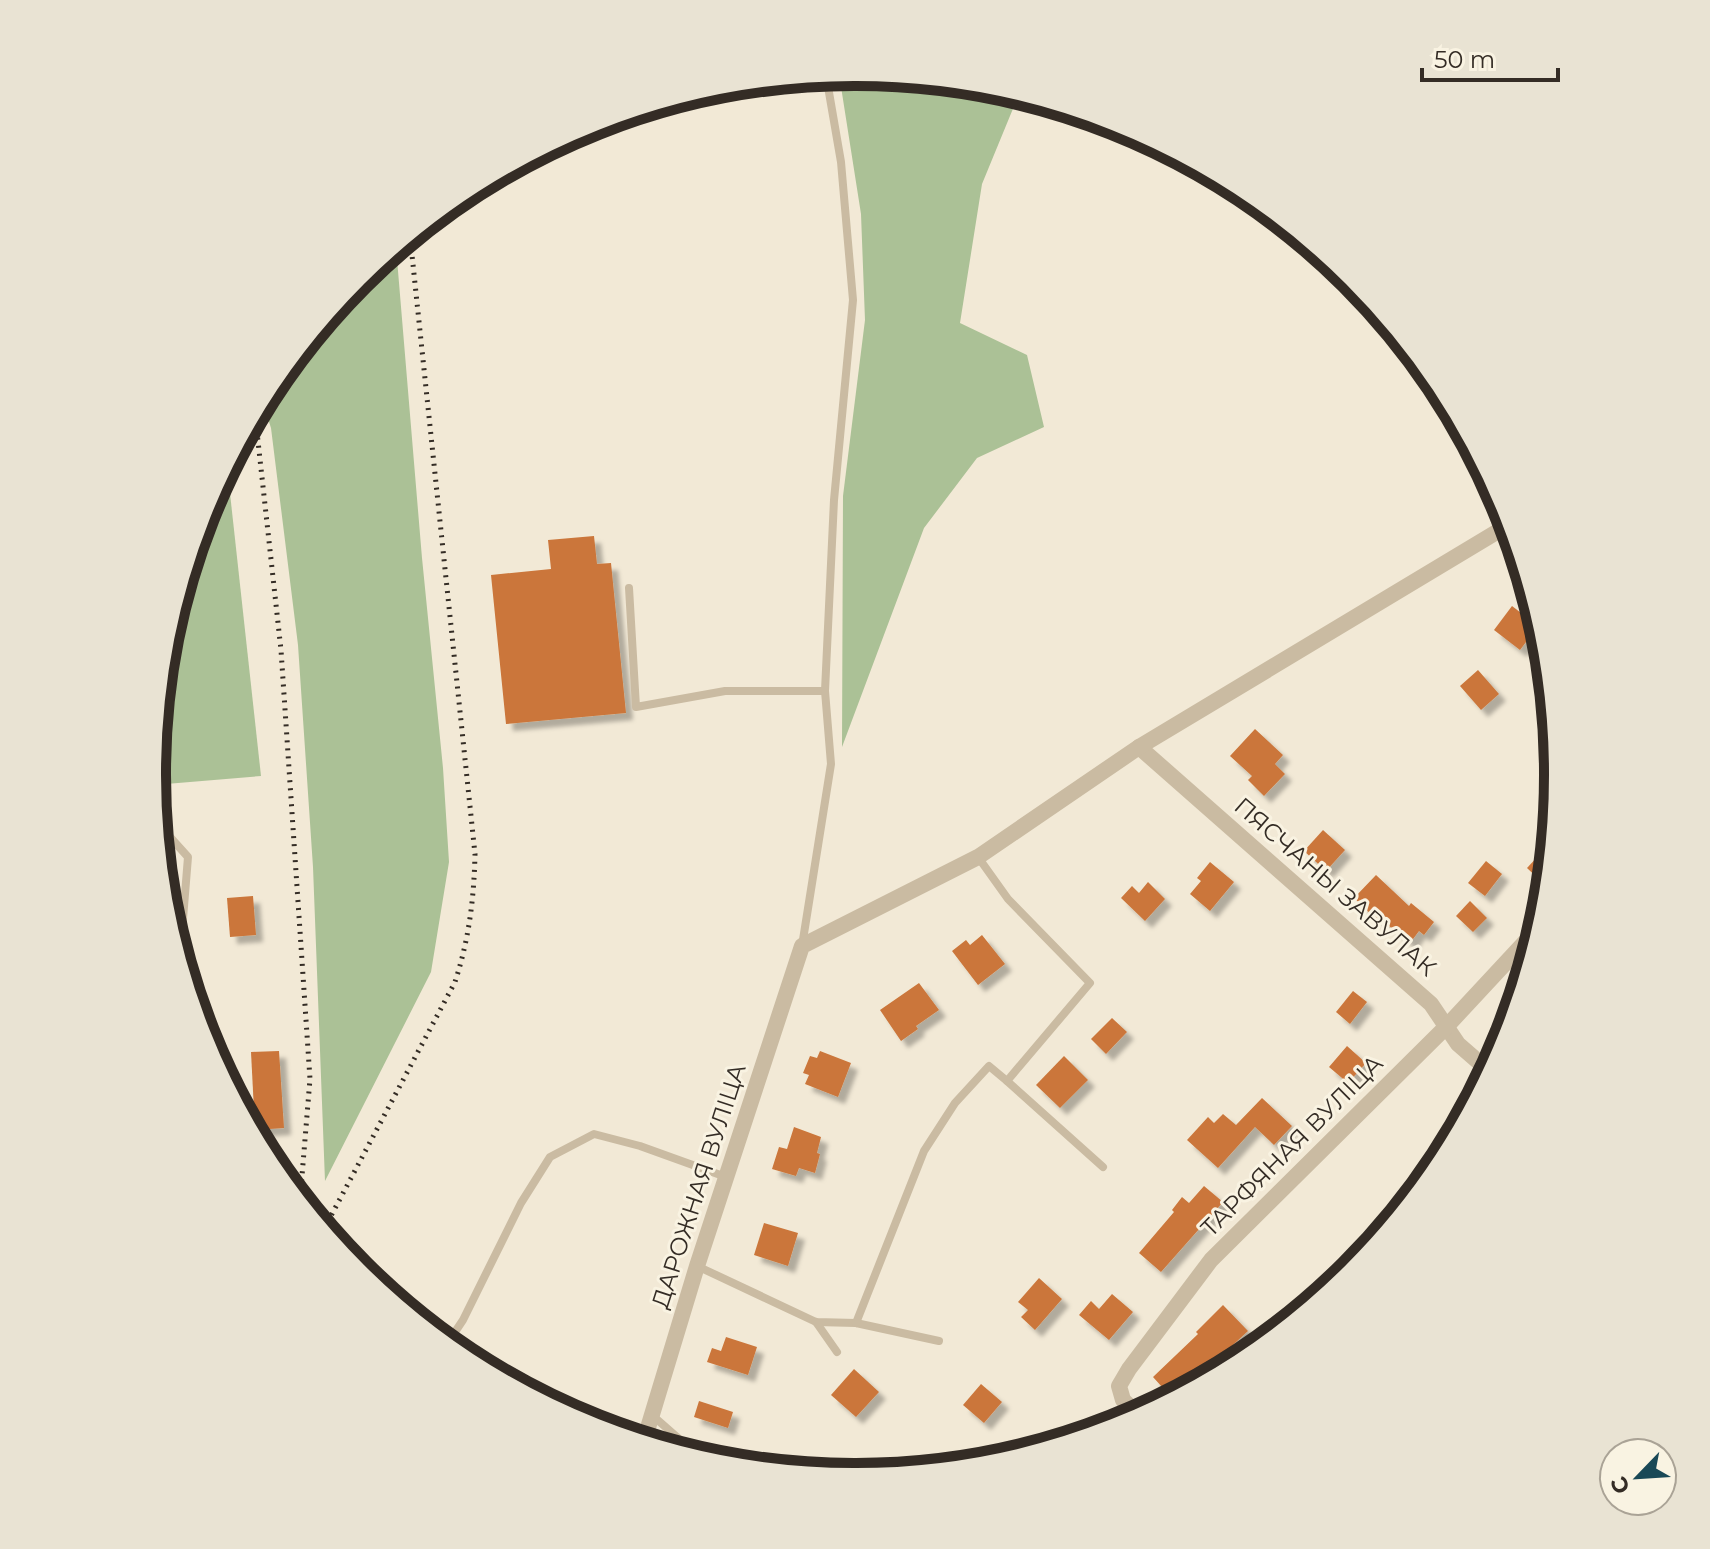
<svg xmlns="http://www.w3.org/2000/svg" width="1710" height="1549" font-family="Montserrat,sans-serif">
	<defs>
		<filter id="shadow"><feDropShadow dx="7" dy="7" stdDeviation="2" flood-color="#0004"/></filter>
	</defs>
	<rect width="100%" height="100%" fill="#f2e9d6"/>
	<g fill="#abc196">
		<polygon points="855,72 992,86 1019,94 982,184 960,323 1027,355 1044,427 977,458 924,528 842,747 843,496 865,320 861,214 839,74"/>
		<polygon points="396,247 422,558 443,768 449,862 431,972 325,1181 313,867 298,645 271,428 262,400 271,384 359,277"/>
		<polygon points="227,466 261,776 154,785 166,637 206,505"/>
	</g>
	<g fill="#cb763a" filter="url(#shadow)">
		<polygon points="594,536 597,564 611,563 626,713 506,724 491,575 551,569 548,540"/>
		<polygon points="1512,606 1538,626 1520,650 1494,630"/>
		<polygon points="1478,670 1499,694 1481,710 1460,686"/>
		<polygon points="1255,729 1283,755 1275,764 1285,774 1264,796 1248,780 1252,776 1230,756"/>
		<polygon points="1323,830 1345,850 1326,871 1304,851"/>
		<polygon points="1551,842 1548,874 1546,886 1527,868"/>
		<polygon points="1486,861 1502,874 1485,896 1468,883"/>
		<polygon points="1210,862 1234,882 1210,911 1190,894 1201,881 1197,878"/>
		<polygon points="1376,875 1409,906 1411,903 1434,922 1424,935 1419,931 1410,943 1378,917 1376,919 1354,898"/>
		<polygon points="1148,882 1165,899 1145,921 1121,898 1132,886 1139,893"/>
		<polygon points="253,896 256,935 230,937 227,898"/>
		<polygon points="1470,901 1487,918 1473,932 1456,916"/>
		<polygon points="982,935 1005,964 978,985 952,951 966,940 970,945"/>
		<polygon points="919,983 939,1010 916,1026 918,1029 901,1041 880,1010"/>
		<polygon points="1353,991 1367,1002 1350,1024 1336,1012"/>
		<polygon points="1112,1018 1127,1032 1106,1054 1091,1039"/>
		<polygon points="1347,1046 1366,1063 1348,1083 1329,1067"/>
		<polygon points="279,1051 284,1128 255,1130 251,1052"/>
		<polygon points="820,1051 851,1063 838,1097 805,1084 809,1075 803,1073 810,1056 817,1058"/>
		<polygon points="1064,1056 1088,1080 1060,1108 1036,1085"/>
		<polygon points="1262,1098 1292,1126 1274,1145 1255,1127 1218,1168 1187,1140 1208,1117 1214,1123 1223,1114 1236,1125"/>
		<polygon points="794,1127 821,1137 817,1153 820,1154 815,1173 799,1168 796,1176 772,1169 779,1147 787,1149"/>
		<polygon points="1204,1186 1223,1202 1161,1272 1139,1253 1174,1212 1172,1210 1182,1197 1189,1203"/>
		<polygon points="764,1223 798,1233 788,1266 754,1255"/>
		<polygon points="1039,1278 1062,1299 1035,1330 1021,1317 1028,1310 1018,1302"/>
		<polygon points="1112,1294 1133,1312 1109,1340 1079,1315 1091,1301 1099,1309"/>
		<polygon points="1223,1305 1248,1331 1181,1393 1172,1398 1153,1377 1198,1334 1196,1332"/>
		<polygon points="726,1337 757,1347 748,1375 707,1362 712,1348 721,1351"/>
		<polygon points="854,1369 879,1392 856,1417 831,1395"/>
		<polygon points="981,1384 1002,1402 984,1423 963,1405"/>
		<polygon points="699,1401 733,1412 728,1428 694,1417"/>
	</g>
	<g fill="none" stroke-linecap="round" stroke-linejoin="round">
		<g stroke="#cabba2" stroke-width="8">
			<polyline points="629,588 636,707 725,691 825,691"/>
			<polyline points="158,835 170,837 188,857 182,931"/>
			<polyline points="802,946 831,764 825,691 834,500 853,300 841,162 826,75"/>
			<polyline points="206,1042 225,1066 225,1079"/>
			<polyline points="1007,1081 1103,1167"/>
			<polyline points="697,1266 816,1322 856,1323 939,1341"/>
			<polyline points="816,1322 837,1352"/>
			<polyline points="856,1323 924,1151 955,1103 989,1066 1007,1081 1090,983 1008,899 978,857"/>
			<polyline points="447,1344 463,1320 521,1203 550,1157 594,1134 640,1146 726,1177"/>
			<polyline points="653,1416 702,1459"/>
		</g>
		<g stroke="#cabba2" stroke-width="16">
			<polyline points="1139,747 1431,1004 1458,1044 1489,1071"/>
			<polyline points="1139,1415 1123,1400 1119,1386 1129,1369 1211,1260 1447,1026 1540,926"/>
			<polyline points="644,1441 697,1266 802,946 978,857 1139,747 1510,524"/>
		</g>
		<g stroke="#342c25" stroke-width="5" stroke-dasharray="2 6" stroke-linecap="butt">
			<polyline points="255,414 281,650 310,1079 300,1200"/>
			<path d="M324 1229 455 982C469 939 474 899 475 854L410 236"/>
		</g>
	</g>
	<g text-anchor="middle" stroke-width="6" stroke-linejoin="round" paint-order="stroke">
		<g font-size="24" fill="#342c25" stroke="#f9f3e2">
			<text transform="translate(1335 887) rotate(41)" y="8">ПЯСЧАНЫ ЗАВУЛАК</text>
			<text transform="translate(1292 1146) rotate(-45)" y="8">ТАРФЯНАЯ ВУЛІЦА</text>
			<text transform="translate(699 1186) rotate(-72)" y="8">ДАРОЖНАЯ ВУЛІЦА</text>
		</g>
	</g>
	<path d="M0 0H1710V1549H0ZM854 86H856A688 688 0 0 1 1544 774V775A688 688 0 0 1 856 1463H854A688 688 0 0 1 166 775V774A688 688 0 0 1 854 86Z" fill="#e9e3d3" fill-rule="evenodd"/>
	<path fill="none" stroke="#342c25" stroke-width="10" d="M854 86H856A688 688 0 0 1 1544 774V775A688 688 0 0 1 856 1463H854A688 688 0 0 1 166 775V774A688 688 0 0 1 854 86Z"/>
	<g transform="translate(1638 1477) rotate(245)"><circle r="38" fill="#f9f3e2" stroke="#aaa396" stroke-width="2"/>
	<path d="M0-6L14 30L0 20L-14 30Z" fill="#194856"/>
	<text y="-12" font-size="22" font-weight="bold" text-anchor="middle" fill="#342c25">С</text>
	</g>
	<path d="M1422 68v12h136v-12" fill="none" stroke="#342c25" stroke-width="4"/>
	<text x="1434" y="68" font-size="24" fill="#342c25" stroke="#f9f3e2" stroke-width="6" paint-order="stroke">50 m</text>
</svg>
